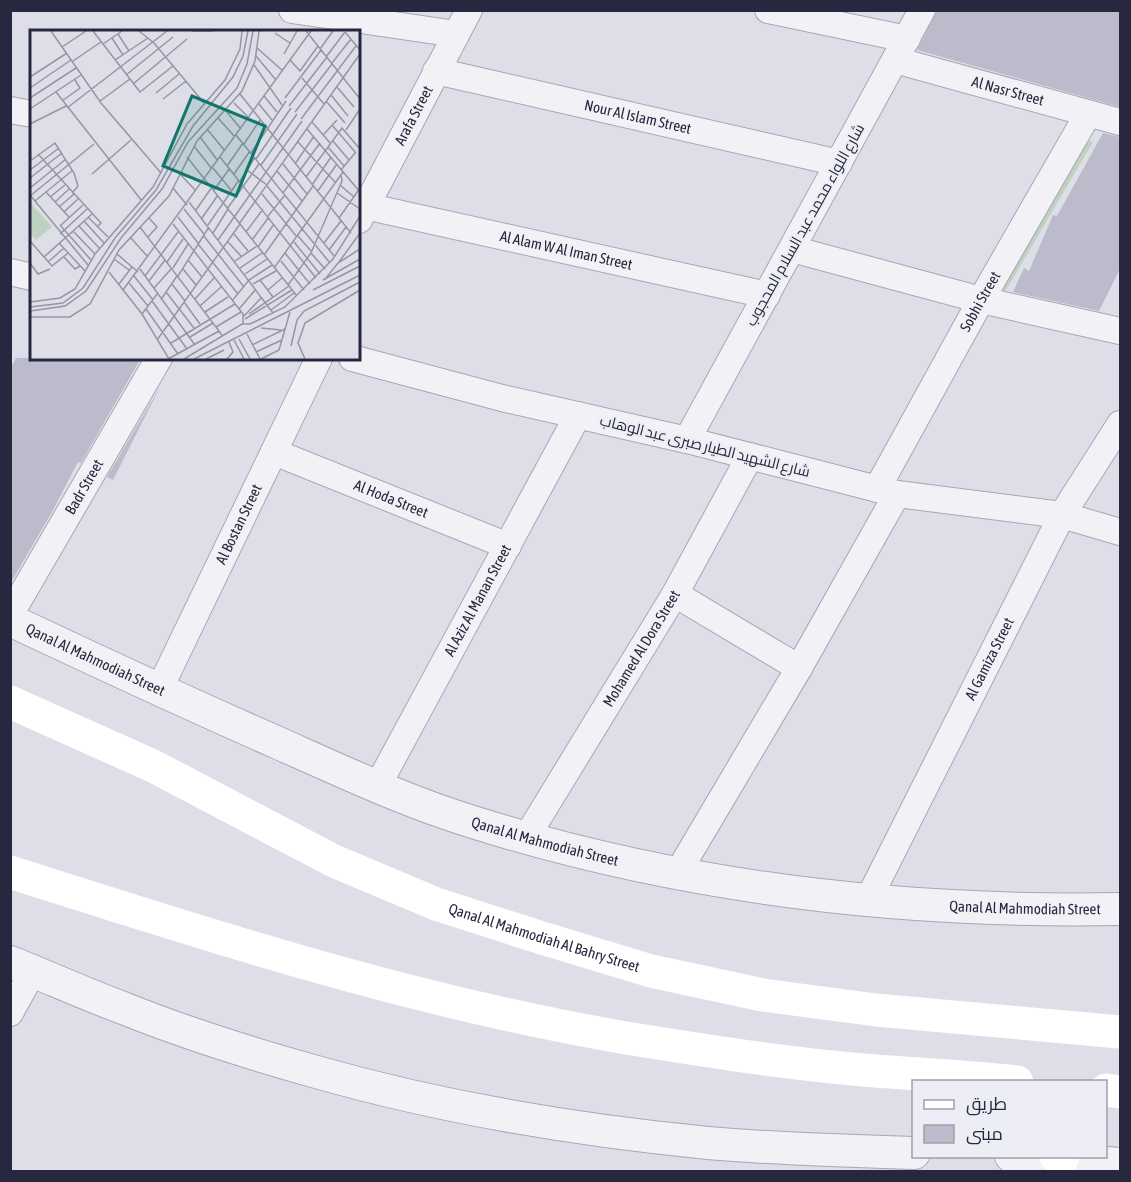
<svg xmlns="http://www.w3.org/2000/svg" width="1131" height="1182" font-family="'Asap Condensed',Cairo,sans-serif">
	<rect width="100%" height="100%" fill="#dedee8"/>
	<polygon fill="#bfd2c0" points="1079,137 1093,142 1001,299 992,291"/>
	<g fill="#bbbbcb">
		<polygon points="937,10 1120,10 1120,107 917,50"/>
		<polygon points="1103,133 1120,137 1120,269 1099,311 1013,292 1024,268 1029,271 1053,215 1057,216"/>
		<polygon points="16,358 141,358 81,463 78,462 53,510 10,584 10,369"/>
		<polygon points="160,387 113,480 107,477"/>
	</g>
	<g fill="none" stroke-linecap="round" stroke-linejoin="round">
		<defs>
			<g id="minor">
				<polyline points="292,10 456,34"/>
				<polyline points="768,10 907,39"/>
				<path id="s1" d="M895 60 1120 122"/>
				<path id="s2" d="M436 71 839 163"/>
				<polyline points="10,110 32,114"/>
				<path id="s3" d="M365 206 767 295"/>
				<path id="s4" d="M359 220 469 10"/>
				<polyline points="792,249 981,300 1120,331"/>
				<polyline points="10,272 32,277"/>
				<polyline points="352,358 502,398 687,440 897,494 1062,515 1120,532"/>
				<polyline points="687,440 922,10"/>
				<path id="s5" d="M274 452 508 546"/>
				<path id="s6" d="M877 489 981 300 1088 114"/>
				<polyline points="675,594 799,668"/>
				<path id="s7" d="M10 615 159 358"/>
				<path id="s8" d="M159 690 319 358"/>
				<path id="s9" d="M377 787 578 415"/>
				<path id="s10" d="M526 838 675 594 750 456"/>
				<polyline points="677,874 799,668 897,494"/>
				<path id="s11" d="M868 900 1062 515 1120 424"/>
				<polyline points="10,1013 33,971"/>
			</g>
			<g id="tertiary">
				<path id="s12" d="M10 620C99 662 187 703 276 742 341 771 407 802 476 823 684 888 903 913 1120 909"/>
				<path d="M10 962C48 977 85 994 123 1008 185 1033 249 1053 313 1071 442 1108 575 1130 708 1143 776 1149 845 1151 914 1153"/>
				<polyline points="1011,1156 1120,1164"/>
			</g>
		</defs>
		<use href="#minor" stroke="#a7a7b5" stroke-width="28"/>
		<use href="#tertiary" stroke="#a7a7b5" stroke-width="34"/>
		<use href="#minor" stroke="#f1f1f6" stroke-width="26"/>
		<use href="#tertiary" stroke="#f1f1f6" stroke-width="32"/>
		<g stroke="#fff" stroke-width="33">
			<path id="s13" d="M10 702 153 766 334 861 436 904 542 938 651 971 763 995 876 1010 1120 1032"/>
			<path d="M10 872C213 937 416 1002 626 1038 701 1050 776 1062 852 1069 907 1074 962 1076 1017 1082"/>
			<polyline points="1106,1090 1120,1092"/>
			<polyline points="1056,1156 1062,1159"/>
		</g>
	</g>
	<g text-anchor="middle" stroke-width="4.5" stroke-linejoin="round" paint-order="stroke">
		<g font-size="15" fill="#27273f" stroke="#edeef5">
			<text dy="5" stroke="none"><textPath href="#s1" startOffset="117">Al Nasr Street</textPath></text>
			<text dy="5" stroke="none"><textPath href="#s4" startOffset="118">Arafa Street</textPath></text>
			<text dy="5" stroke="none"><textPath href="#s2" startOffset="207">Nour Al Islam Street</textPath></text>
			<text transform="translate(805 225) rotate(-61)" y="5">شارع اللواء محمد عبد السلام المحجوب</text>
			<text dy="5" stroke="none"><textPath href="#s3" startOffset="206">Al Alam W Al Iman Street</textPath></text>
			<text dy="5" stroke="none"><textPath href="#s6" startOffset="214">Sobhi Street</textPath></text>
			<text transform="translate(705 446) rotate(14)" y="5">شارع الشهيد الطيار صبرى عبد الوهاب</text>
			<text dy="5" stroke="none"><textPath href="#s7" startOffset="148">Badr Street</textPath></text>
			<text dy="5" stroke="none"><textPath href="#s5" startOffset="126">Al Hoda Street</textPath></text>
			<text dy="5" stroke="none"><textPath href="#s8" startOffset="184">Al Bostan Street</textPath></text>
			<text dy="5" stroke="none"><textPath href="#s9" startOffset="212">Al Aziz Al Manan Street</textPath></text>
			<text dy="5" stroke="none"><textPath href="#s10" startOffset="222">Mohamed Al Dora Street</textPath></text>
			<text dy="5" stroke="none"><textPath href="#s11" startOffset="270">Al Gamiza Street</textPath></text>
			<text dy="5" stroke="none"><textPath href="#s12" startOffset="94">Qanal Al Mahmodiah Street</textPath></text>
			<text dy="5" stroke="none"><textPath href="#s12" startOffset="580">Qanal Al Mahmodiah Street</textPath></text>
			<text dy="5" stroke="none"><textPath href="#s12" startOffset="1066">Qanal Al Mahmodiah Street</textPath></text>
			<text dy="5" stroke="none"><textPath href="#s13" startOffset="585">Qanal Al Mahmodiah Al Bahry Street</textPath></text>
		</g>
	</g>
	<g transform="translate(30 30)">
		<rect width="330" height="330" fill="#dedee8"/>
		<path d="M0 172 22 197 6 210 0 203Z" fill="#bfd2c0"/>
		<path fill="none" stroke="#9595a4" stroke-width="1.5" d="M21 1 71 73 131 143M63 1 110 62 143 36M109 1 124 13 174 73M162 1H183M276 1 330 69M315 2 330 20M245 3 260 13M88 4 99 21M82 8 93 25M73 14 92 1M32 17 56 1M227 18 253 41M290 19 303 1M254 24 267 1M226 26 246 50M296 27 315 2M85 30 118 8M260 30 270 41 288 16M43 31 71 12M302 33 321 9M224 35 252 75M96 45 143 7M0 47 37 23M272 48 294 74M103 54 157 9M307 57 324 77M0 58 41 30M26 62 112 171M126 63 149 44M210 64 321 203M301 65 318 86M234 66 247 82M0 68 46 38M255 68 291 20M133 69 156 51M32 71 50 58 45 50M70 71 100 49M296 71 315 93M204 73 219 88M229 74 242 90M259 76 297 27M37 78 137 1M0 79 51 45M196 81 211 99M265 82 302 34M188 88 205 107M271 89 326 16M282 92 301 114M0 94 36 76M302 95 326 123M177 99 195 121M277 99 330 162M316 100 330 79M206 105 305 227M293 105 307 90M170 107 188 131M303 111 319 130M268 112 305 152M214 114 230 90M164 116 182 139M298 117 314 136M221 123 256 71M8 124 71 193 67 197M157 127 267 266M190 127 286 248M226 129 261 78M0 131 25 113 44 143 48 156 42 163M253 134 277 164M265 134 284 106M231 135 267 84M197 136 213 113M183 138 201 160M0 140 29 118M217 140 237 155M311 140 325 123M247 141 272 171M62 144 101 110M150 144 166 161M204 144 220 121M276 147 312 98 329 118M0 148 32 123M210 151 225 127M282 155 301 127M310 155 324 167M237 156 300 233M0 158 36 129M143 158 157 175M184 160 200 138M16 162 39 187M287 162 307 134M253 163 290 113M307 163 330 179M232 164 267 207M0 165 58 235M0 166 64 114M20 167 35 155M5 171 43 140M25 172 39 159M159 172 243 283M29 177 44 164M154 179 174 204M197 179 229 134M166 180 182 157M34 182 48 169M238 186 255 165M58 187 78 207M148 187 168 213M172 188 188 165M309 188 330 158M54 191 74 213M143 194 213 284V294M209 194 330 24M30 195 61 230M178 195 209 150M30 196 53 175M49 196 70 219M110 197 192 305M43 201 65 224M216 202 233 179M183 203 198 179M30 204 57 179M204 204 218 221M173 205 214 257M268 206 281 221M100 207 118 227M118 207 127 197 119 188M188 210 272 91M222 210 239 187M0 211 22 236 38 223M198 212 211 226M264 212 290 244M29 213 55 241M294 213 311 191M168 214 208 264M228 217 244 194M299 220 316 197M255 223 280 254M281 223 295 239M87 224 108 242M234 225 283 156M14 227 62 184M34 227 45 239 50 236M84 229 99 240M158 230 172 247M205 231 227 216M251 231 274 260M18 232 34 218M137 232 153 209M309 232 330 203M0 233 8 244 20 239M143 238 158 214M210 238 232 223M244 238 313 142M110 239 165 315M153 239 166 255M79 242 112 284 139 329M215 244 237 229M104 246 123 270M115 246 148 202M148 246 179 197M296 248 308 233 330 219M230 250 243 267M293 250 330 229M119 251 135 230M99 253 118 276M89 254 102 237M142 254 155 271M223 254 246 241M258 255 281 223 312 151 311 145M124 258 142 238M93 260 281 1M238 260 252 248M283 260 330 236M136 262 164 298M132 268 147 246M165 269 184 248M122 271 157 319M202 271 219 250 242 235M0 272 30 268 45 259 65 224 123 157 157 94 195 50 210 19 212 1M154 272 170 294M170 276 191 257M0 277 33 273 53 258 85 208 126 160 163 96 203 47 213 26 218 1M116 279 148 324M209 279 226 259M241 280 264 263M0 281 35 276 56 261 91 208 132 159 158 112 207 58 217 34 223 1M175 282 198 267M112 284 127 264M219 284 259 256M214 286 232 267M0 287H40L60 274 89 220 139 166 167 111 212 61 225 31 229 1M215 289 262 260M186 297 211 282M231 298 251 300M217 304 230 329M160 307 183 293M209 309 220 329M127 310 210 194M204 310 214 329M141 313 205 274M222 315 255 299M261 316 267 290 274 281 330 252M226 322 252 310M138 329 189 301M154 329 212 294H220L255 277 303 229 330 186M164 329 330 245M176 329 194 320M197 329 203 322 199 312M231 329 249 320 260 282M275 329 268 313 275 293 330 260"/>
		<path fill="#0f766e" fill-opacity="0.15" stroke="#0f766e" stroke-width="3" d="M162 66 235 96 206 166 133 136Z"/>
		<rect width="330" height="330" fill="none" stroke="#27273f" stroke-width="3"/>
	</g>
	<rect width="1131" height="1182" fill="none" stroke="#27273f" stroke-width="24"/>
	<rect x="912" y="1080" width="195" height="78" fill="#edeef5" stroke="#9e9eac" stroke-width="1.5"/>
	<rect x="924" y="1100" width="30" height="9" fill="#ffffff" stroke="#9e9eac" stroke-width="1.5"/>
	<text x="966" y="1110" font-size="18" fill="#27273f">طريق</text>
	<rect x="924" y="1125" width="30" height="18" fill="#bbbbcb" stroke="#9e9eac" stroke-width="1.5"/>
	<text x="966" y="1140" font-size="18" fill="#27273f">مبنى</text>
</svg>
